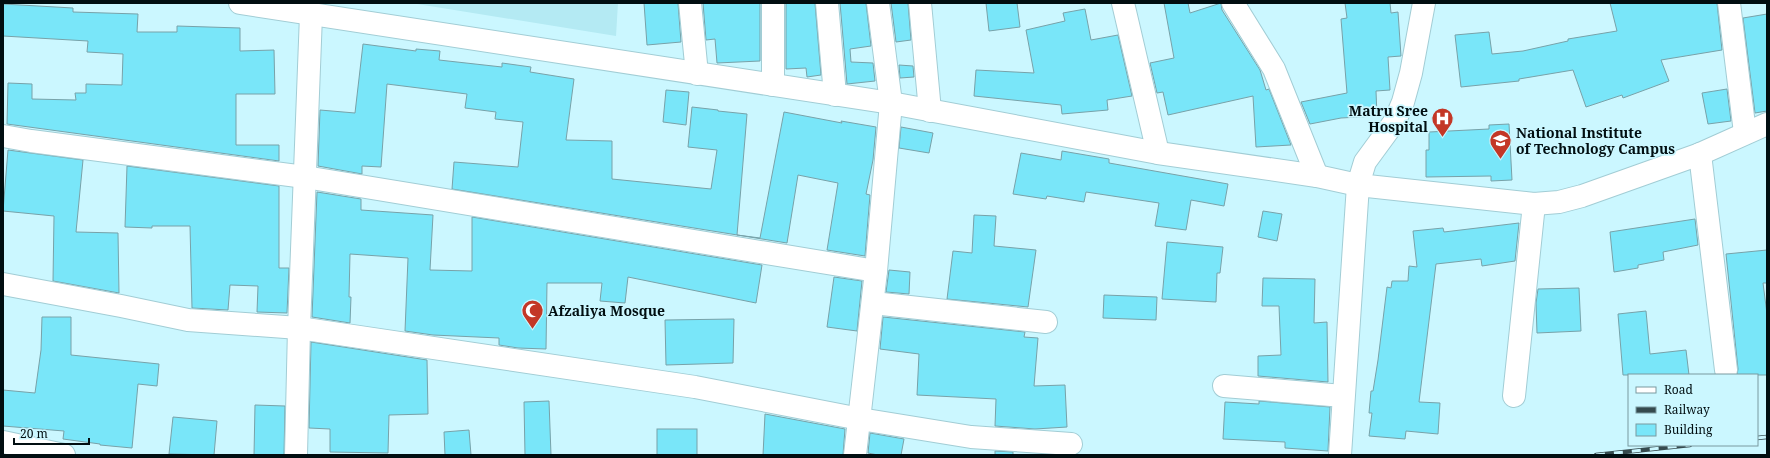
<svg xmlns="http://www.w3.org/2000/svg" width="1770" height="458" font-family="'Noto Serif',serif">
	<rect width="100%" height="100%" fill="#cbf7ff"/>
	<polygon fill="#b4eaf3" points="411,3 618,3 616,36"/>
	<g fill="#79e6f9" stroke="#78a2a9">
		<polygon points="644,3 678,3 681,42 647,45"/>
		<polygon points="703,3 760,3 760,61 717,63 715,39 706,40"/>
		<polygon points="786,3 815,3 821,75 807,77 806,68 786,69"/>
		<polygon points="840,3 866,3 871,46 850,49 851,62 873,63 875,81 847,84"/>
		<polygon points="891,3 908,3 911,40 896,42"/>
		<polygon points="986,3 1017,3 1020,27 989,31"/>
		<polygon points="1164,3 1188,3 1190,13 1221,3 1222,10 1260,70 1266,90 1269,89 1291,145 1256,147 1253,96 1168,115 1163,92 1157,93 1150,63 1174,58"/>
		<polygon points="1345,3 1390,3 1391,13 1398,12 1401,56 1388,57 1390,90 1376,91 1377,116 1341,118 1310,124 1301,102 1347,93 1341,19 1347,18"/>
		<polygon points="1610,3 1717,3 1722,50 1661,60 1669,81 1623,98 1622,95 1586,107 1573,70 1519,79 1519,81 1461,87 1455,35 1489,32 1492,54 1523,51 1568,41 1568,39 1617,31"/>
		<polygon points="3,4 73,8 73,12 138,14 137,32 177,32 177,26 240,28 240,51 274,50 275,94 236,94 236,145 279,145 279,161 7,124 8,83 32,84 32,99 76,100 75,93 86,93 86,84 122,85 123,54 87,52 88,41 3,36"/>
		<polygon points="1085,9 1091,40 1118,35 1132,96 1107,100 1108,110 1062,114 1061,105 974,96 976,70 1034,73 1026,30 1065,21 1063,13"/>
		<polygon points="1767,14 1767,111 1755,113 1743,18"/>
		<polygon points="363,44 416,51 416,49 440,51 439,60 502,67 502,63 531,67 530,72 574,79 566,140 612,141 612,179 711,189 717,150 688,147 692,107 718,110 718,111 747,114 737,235 760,238 784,112 842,123 841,121 876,127 873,160 866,194 870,195 865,256 827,250 838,183 798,175 787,243 452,189 454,162 518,167 523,122 495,119 496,112 465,108 467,94 387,84 381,167 362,166 362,174 318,166 320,110 355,113"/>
		<polygon points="899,65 913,66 914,77 900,78"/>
		<polygon points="1727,89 1731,121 1708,124 1702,93"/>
		<polygon points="666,90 689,92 686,125 663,122"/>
		<polygon points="1509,124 1512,180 1491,181 1491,176 1426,177 1426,150 1429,150 1429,132 1489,129 1489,125"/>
		<polygon points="901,127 933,133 929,153 899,148"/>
		<polygon points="8,150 83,160 76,232 118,233 119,293 53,281 54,216 3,211"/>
		<polygon points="1062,151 1109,159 1109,163 1228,184 1224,206 1191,200 1186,230 1155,226 1159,203 1086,192 1084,202 1047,196 1046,199 1013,194 1021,153 1061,160"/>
		<polygon points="127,166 279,186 279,268 289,268 287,313 257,312 258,286 230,285 228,310 192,308 190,226 152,226 152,228 125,227"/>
		<polygon points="317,192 361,199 361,210 433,215 430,270 472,271 472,217 762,265 756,303 628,277 625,303 600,301 602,283 547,283 546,349 518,348 499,345 499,338 433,335 405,331 408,258 350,254 349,297 351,297 350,323 312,317"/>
		<polygon points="1263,211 1282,214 1277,241 1258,237"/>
		<polygon points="974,215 996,216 994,246 1036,250 1028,307 947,299 953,251 972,253"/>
		<polygon points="1695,219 1698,245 1663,252 1664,260 1638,265 1638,268 1614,272 1610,232"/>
		<polygon points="1519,223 1515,261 1482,266 1481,259 1436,264 1419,402 1440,403 1438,434 1406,431 1405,439 1369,436 1372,413 1369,413 1371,391 1373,391 1378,360 1387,287 1391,288 1392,281 1408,281 1409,266 1417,267 1413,231 1443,228 1444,232"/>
		<polygon points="1167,242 1223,247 1220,273 1217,273 1216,302 1162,299"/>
		<polygon points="1767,250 1767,283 1763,283 1767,314 1767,375 1737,375 1738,369 1726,254"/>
		<polygon points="889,270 910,272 909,294 886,292"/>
		<polygon points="834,277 862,281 857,331 827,327"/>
		<polygon points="1263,278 1315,279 1314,323 1327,322 1328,382 1258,376 1258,356 1281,355 1279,306 1262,306"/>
		<polygon points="1579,288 1581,331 1537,333 1536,303 1538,289"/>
		<polygon points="1104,295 1157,297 1156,320 1103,318"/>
		<polygon points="1646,311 1650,354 1686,350 1689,375 1623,375 1618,314"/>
		<polygon points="42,317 71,317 71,355 159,364 157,386 138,384 132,448 100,445 100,444 63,439 64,431 3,426 3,390 35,393 41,350"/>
		<polygon points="883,317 1025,332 1024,337 1038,338 1034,386 1065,385 1067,427 1035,429 995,426 996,399 917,395 919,354 880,349"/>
		<polygon points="734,319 733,363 666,365 665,320"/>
		<polygon points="311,342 427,360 428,414 389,415 388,453 330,452 330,429 309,428"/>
		<polygon points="549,401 551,455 525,455 524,402"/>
		<polygon points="1259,401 1330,407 1328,451 1285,448 1285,442 1223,439 1225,402 1259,404"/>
		<polygon points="255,405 285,406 284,455 254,455"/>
		<polygon points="765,414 845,429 843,455 763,455"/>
		<polygon points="173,417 217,421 214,455 169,454"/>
		<rect x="657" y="429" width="40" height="26"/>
		<polygon points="469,430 471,455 445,455 444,432"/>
		<polygon points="870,433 904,439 901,455 878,455 868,453"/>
		<polygon points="995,451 1013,452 1013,455 995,455"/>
	</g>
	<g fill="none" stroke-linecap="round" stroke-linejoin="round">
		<defs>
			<g id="street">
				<polyline points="240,3 891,103 1158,153 1317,176 1358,185 1534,204 1559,202 1582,196 1700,154 1767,124"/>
				<polyline points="690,3 697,74"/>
				<polyline points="773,3 773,85"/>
				<polyline points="827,3 835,95"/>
				<polyline points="920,3 930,111"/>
				<polyline points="1123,3 1158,153"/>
				<polyline points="1233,3 1274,69 1317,176"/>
				<polyline points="1729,3 1745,133"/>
				<polyline points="3,136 31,141 305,177 876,271"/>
				<polyline points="1700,154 1726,370"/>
				<polyline points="3,284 121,306 188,320 299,328 695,387 860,419 971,437 1071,444"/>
				<polyline points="873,303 1046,322"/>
				<polyline points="1224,386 1343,396"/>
				<polyline points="1514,396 1534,204"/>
				<polyline points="3,442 64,455"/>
				<polyline points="296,455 299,328 311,15"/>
				<polyline points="855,455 876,271 891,103 878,3"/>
			</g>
			<polyline id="secondary" points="1340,455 1358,185 1365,162 1395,121 1403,102 1411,73 1424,3"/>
		</defs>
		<use href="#street" stroke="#a2cdd5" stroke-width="24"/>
		<use href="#secondary" stroke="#a2cdd5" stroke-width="24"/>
		<use href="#street" stroke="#fff" stroke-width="22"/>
		<use href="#secondary" stroke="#fff" stroke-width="22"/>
		<defs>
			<g id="rail">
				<polyline points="1757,438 1767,437"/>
				<polyline points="1596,455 1690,445"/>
			</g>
		</defs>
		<use href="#rail" stroke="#354a4e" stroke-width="4.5"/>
		<use href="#rail" stroke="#cbf7ff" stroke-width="3" stroke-dasharray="9" stroke-linecap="butt"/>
	</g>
	<defs>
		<symbol id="hospital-pin" viewBox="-11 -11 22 30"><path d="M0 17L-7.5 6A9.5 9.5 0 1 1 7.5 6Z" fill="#c33726" stroke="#cbf7ff"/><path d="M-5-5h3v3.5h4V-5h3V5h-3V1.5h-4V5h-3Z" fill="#fff"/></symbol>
		<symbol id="university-pin" viewBox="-11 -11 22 30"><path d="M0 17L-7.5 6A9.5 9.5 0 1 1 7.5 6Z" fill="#c33726" stroke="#cbf7ff"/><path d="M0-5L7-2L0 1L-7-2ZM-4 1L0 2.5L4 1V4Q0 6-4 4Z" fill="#fff"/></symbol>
		<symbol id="mosque-pin" viewBox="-11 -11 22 30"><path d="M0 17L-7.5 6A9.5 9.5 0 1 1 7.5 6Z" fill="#c33726" stroke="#cbf7ff"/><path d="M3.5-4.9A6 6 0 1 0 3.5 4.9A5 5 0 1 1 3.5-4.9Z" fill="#fff"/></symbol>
	</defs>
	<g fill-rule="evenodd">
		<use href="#hospital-pin" x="1430" y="106" width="25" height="34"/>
		<use href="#university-pin" x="1488" y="128" width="25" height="34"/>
		<use href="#mosque-pin" x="520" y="298" width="25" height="34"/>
	</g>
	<g text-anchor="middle" stroke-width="3.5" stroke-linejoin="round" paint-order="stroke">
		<g font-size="14" font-weight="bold" fill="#010e11" stroke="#cbf7ff" text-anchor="start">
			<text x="1428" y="116" text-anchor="end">Matru Sree<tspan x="1428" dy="16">Hospital</tspan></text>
			<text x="1516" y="138">National Institute<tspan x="1516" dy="16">of Technology Campus</tspan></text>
			<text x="548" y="316">Afzaliya Mosque</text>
		</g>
	</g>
	<rect width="1770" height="458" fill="none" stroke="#010e11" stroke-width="8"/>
	<rect x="1628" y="374" width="130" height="72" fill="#cbf7ff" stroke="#7a9aa0"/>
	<rect x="1636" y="387" width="20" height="6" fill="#ffffff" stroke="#7a9aa0"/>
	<text x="1664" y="394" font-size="12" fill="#010e11">Road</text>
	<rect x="1636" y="407" width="20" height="6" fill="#354a4e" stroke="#7a9aa0"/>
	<text x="1664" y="414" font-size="12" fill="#010e11">Railway</text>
	<rect x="1636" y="424" width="20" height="12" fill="#79e6f9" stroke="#7a9aa0"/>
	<text x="1664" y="434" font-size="12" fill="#010e11">Building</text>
	<path d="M14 438v6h75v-6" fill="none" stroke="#010e11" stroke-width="2"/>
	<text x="20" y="438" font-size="12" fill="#010e11" stroke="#cbf7ff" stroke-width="3" paint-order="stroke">20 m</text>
</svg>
